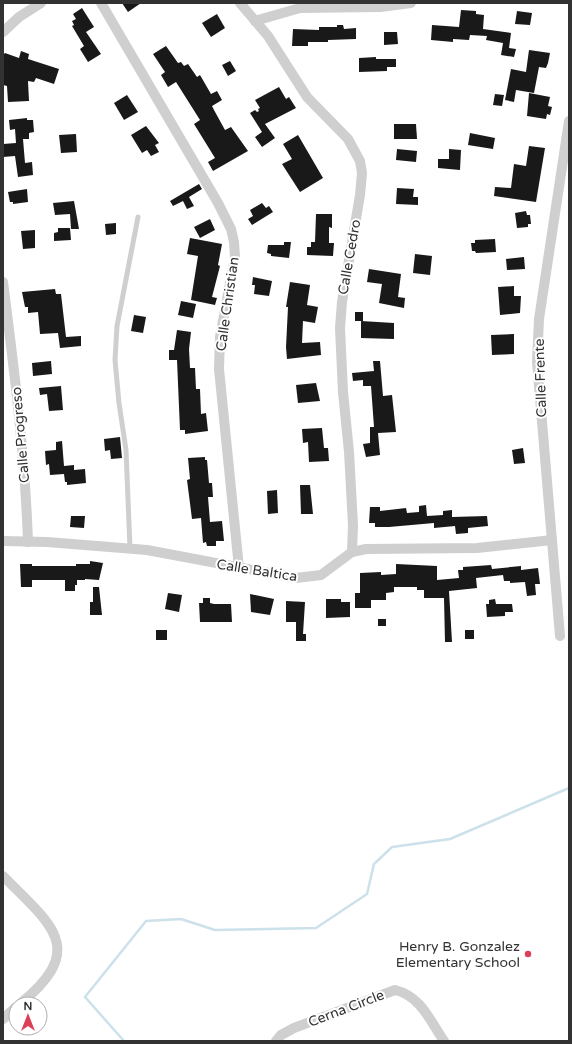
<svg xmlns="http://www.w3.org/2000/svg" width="572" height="1044" font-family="'Varela Round',sans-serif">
	<rect width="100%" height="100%" fill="#fff"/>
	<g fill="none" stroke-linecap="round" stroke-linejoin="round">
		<polyline stroke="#cce1ea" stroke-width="2.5" points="124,1041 85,997 146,921 181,919 215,930 316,928 367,894 374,864 392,847 450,839 569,788"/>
	</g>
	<g fill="#191919">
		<polygon points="122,3 141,3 128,12"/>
		<polygon points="82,8 94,27 86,32 101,54 88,62 80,49 84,46 72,26 74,25 72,21 76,19 73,14"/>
		<polygon points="461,10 476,11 476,14 484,15 483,29 511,33 509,48 516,49 514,57 501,55 503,43 486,40 487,36 470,35 469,40 453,39 453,42 431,40 432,25 459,27"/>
		<polygon points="517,11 532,13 530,25 515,24"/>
		<polygon points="217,14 225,28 211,37 202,23"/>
		<polygon points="337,25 343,25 344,29 356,28 356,39 328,40 328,42 308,42 308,46 292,46 293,29 319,30 319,27 337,27"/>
		<polygon points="384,32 397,32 398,44 384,45"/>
		<polygon points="166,46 178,63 181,62 184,66 188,64 197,77 200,75 211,94 217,91 222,100 212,106 214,110 225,130 231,127 248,151 213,171 208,162 215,158 194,124 200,120 176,82 168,87 161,75 165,72 153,54"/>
		<polygon points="529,50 550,53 548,63 546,68 539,67 534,93 516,90 514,102 505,100 511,69 526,72"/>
		<polygon points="21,51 29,54 28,59 59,69 54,84 36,78 34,82 28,81 29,101 8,102 7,86 3,85 3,55 5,53 19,58"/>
		<polygon points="376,57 376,59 396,59 396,67 387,67 387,71 359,72 359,58"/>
		<polygon points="230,61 236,71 228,76 222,65"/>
		<polygon points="279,87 286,99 289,97 296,108 265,124 275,138 262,147 255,137 262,132 250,113 255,110 257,112 259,111 258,109 260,108 255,100"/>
		<polygon points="529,93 550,97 548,106 552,107 550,115 547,114 546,119 527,116"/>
		<polygon points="495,94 504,95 502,106 493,105"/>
		<polygon points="127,95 138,112 124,120 114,103"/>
		<polygon points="27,118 27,120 33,120 34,132 29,133 29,139 23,139 25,163 32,162 33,175 18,177 15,156 3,157 3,144 16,143 15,129 10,130 9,120"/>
		<polygon points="394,124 416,124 417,139 394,139"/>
		<polygon points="146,126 159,143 155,145 159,152 151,156 147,150 142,153 131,135"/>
		<polygon points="470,133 495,138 493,149 468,145"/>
		<polygon points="76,134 77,152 61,153 59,135"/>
		<polygon points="298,135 323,178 300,192 282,164 292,159 283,144"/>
		<polygon points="529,146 545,148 536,202 494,196 495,187 511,188 514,164 526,166"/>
		<polygon points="397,149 417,151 416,162 396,160"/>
		<polygon points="449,149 461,150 460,170 438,168 438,159 449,159"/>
		<polygon points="199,184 202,189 189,197 194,206 187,209 183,201 173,206 170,201"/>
		<polygon points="397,188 414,189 413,197 418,197 418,205 396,204"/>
		<polygon points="27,189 28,202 13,204 13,202 10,202 8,192"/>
		<polygon points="74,201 79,229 71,229 70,214 55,215 53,203"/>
		<polygon points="262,203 266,208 269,206 273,212 252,225 248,219 253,216 250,210"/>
		<polygon points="526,211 527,215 530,215 531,224 528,224 528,227 517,228 515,213"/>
		<polygon points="316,214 332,214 332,228 329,227 329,243 334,243 333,256 307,255 307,247 311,247 311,242 315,242"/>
		<polygon points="210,219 215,230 200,238 194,227"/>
		<polygon points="116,223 116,234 106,235 105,224"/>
		<polygon points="58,228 70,228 71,240 54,241 54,233 58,232"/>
		<polygon points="35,230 35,248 23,249 21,231"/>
		<polygon points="190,238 222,244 218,265 220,266 212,297 217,298 215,305 191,300 198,256 187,254"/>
		<polygon points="495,239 496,252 476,253 475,251 472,251 471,243 475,243 475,240"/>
		<polygon points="284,242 291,242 289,258 271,256 271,254 267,253 268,245 284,245"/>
		<polygon points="415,254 432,256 430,275 413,273"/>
		<polygon points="524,257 525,269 507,270 506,259"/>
		<polygon points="369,269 401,274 398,297 405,298 404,308 379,303 382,284 367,282"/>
		<polygon points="253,277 272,281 269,296 254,294 255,285 252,285"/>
		<polygon points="290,282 310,285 307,305 318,307 315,323 303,321 302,343 320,342 321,355 287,359 286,347 288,307 286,307"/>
		<polygon points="514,286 514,296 521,296 520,313 500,315 498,287"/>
		<polygon points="55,289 56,294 61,294 66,337 81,336 81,346 60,348 58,333 40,334 38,312 28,313 28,307 25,307 22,292"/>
		<polygon points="181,301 196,304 193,318 178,315"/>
		<rect x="355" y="312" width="8" height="9"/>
		<polygon points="134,315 146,317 143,333 131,331"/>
		<polygon points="361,321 394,323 394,339 361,338"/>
		<polygon points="177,330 191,332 189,349 190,368 195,368 196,389 200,389 201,414 206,413 208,431 185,434 185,430 180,430 177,360 169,360 169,350 174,350"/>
		<polygon points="514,334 514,354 492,355 491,335"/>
		<polygon points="51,361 52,374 33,376 32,363"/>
		<polygon points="373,361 380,361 383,396 392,395 396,432 378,433 380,455 366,457 363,444 370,443 370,427 374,427 371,386 363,386 363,380 353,381 352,373 374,371"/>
		<polygon points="316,383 320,401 298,403 296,385"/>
		<polygon points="61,386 63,410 49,411 47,394 40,395 39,388"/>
		<polygon points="322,428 324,448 328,448 329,461 309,462 308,442 303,443 302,429"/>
		<polygon points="120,437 122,458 111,459 110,450 105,451 104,439"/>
		<polygon points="62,441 64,466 74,465 74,470 85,469 86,483 67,485 67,482 65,482 64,474 50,475 49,464 46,465 45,451 56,450 56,442"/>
		<polygon points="523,448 525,463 514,464 512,450"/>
		<polygon points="205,457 205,460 207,460 209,483 212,483 213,497 208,497 210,522 222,521 224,541 216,541 216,546 207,546 206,542 203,543 201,518 192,519 187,480 190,479 188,458"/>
		<polygon points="300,485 310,485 313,514 301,514"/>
		<polygon points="277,490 278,513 268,514 267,491"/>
		<polygon points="426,505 427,516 443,515 443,511 452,510 452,517 487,516 488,526 468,528 468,533 456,534 455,526 434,528 434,523 389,527 375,527 375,523 369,523 370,507 380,507 380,511 406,508 407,513 419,512 419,506"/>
		<polygon points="71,516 85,516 84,528 70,527"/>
		<polygon points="90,561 103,563 99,580 85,579 85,580 77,580 77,585 75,585 75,591 65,591 65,580 32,580 32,587 21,587 20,564 32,564 32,566 76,566 76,564 90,564"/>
		<polygon points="396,564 437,566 437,580 459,578 458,570 463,570 463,567 491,565 492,569 521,566 521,570 538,568 540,584 535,584 536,595 527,596 525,582 510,583 510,581 504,581 503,575 476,578 477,588 449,591 452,642 445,642 444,598 424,598 424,590 417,590 417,587 394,587 394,592 386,593 386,600 371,600 371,608 355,608 355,593 360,593 360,573 381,572 381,575 396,574"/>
		<polygon points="93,587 99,587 102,615 90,615 90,602 93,602"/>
		<polygon points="168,593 182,595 179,612 165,609"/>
		<polygon points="250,594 274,599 270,615 251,612"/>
		<polygon points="203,598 210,598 210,603 214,604 231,604 232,622 200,622 199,603 203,603"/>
		<polygon points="326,599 341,599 341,602 350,602 350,617 326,618"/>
		<polygon points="495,599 496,604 512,604 513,612 505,612 505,616 487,617 486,604 489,604 489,600"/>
		<polygon points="286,601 305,602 303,634 306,634 306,641 296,641 296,622 286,622"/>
		<rect x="378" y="619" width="8" height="7"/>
		<rect x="156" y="630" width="11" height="10"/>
		<rect x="465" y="630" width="9" height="9"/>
	</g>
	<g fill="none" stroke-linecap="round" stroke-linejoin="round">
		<polyline stroke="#cfcfcf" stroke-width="5" points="130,548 126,450 119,403 115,360 117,326 138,217"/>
		<g stroke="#cfcfcf" stroke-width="10">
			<polyline points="101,3 218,203 231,229 234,242 235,257 220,337 219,369 239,568"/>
			<polyline points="240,3 268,36 307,97 348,139 360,161 362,173 360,195 342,302 340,328 343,392 349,452 353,525 352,552"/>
			<polyline points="255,21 300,8 380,7 411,3"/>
			<polyline points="3,32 19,17 41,3"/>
			<path d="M3 282C14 368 25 455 28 542"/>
			<polyline points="3,541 47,542 147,550 296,578 321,575 352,552 366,549 477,548 552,540"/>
			<polyline points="560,636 537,362 539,319 569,121"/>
			<path d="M3 876C50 924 89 948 20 1004"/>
			<polyline points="3,1019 16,1007"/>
			<path d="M276 1041 281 1035 294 1028 395 990C421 996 430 1021 444 1041"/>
		</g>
	</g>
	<circle fill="#dd4055" stroke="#fff" stroke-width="1.5" cx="528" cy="954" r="4"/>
	<g text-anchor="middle" stroke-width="4" stroke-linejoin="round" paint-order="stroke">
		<g font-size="14" fill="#323232" stroke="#fff">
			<text transform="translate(349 257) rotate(-80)" y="5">Calle Cedro</text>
			<text transform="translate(227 304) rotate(-82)" y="5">Calle Christian</text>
			<text transform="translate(540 378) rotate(-92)" y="5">Calle Frente</text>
			<text transform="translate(20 435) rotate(-95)" y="5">Calle Progreso</text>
			<text transform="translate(257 570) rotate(9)" y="5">Calle Baltica</text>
			<text transform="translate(346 1008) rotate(-21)" y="5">Cerna Circle</text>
		</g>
		<g font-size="14" fill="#323232" stroke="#fff" text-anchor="end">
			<text x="520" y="951">Henry B. Gonzalez<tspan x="520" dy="16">Elementary School</tspan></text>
		</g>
	</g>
	<rect width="572" height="1044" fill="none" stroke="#323232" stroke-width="8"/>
	<g transform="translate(28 1016)"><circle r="19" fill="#ffffff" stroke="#adadad"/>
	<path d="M0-3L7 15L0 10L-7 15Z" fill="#dd4055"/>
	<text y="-6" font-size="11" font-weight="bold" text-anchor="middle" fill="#323232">N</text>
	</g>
</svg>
